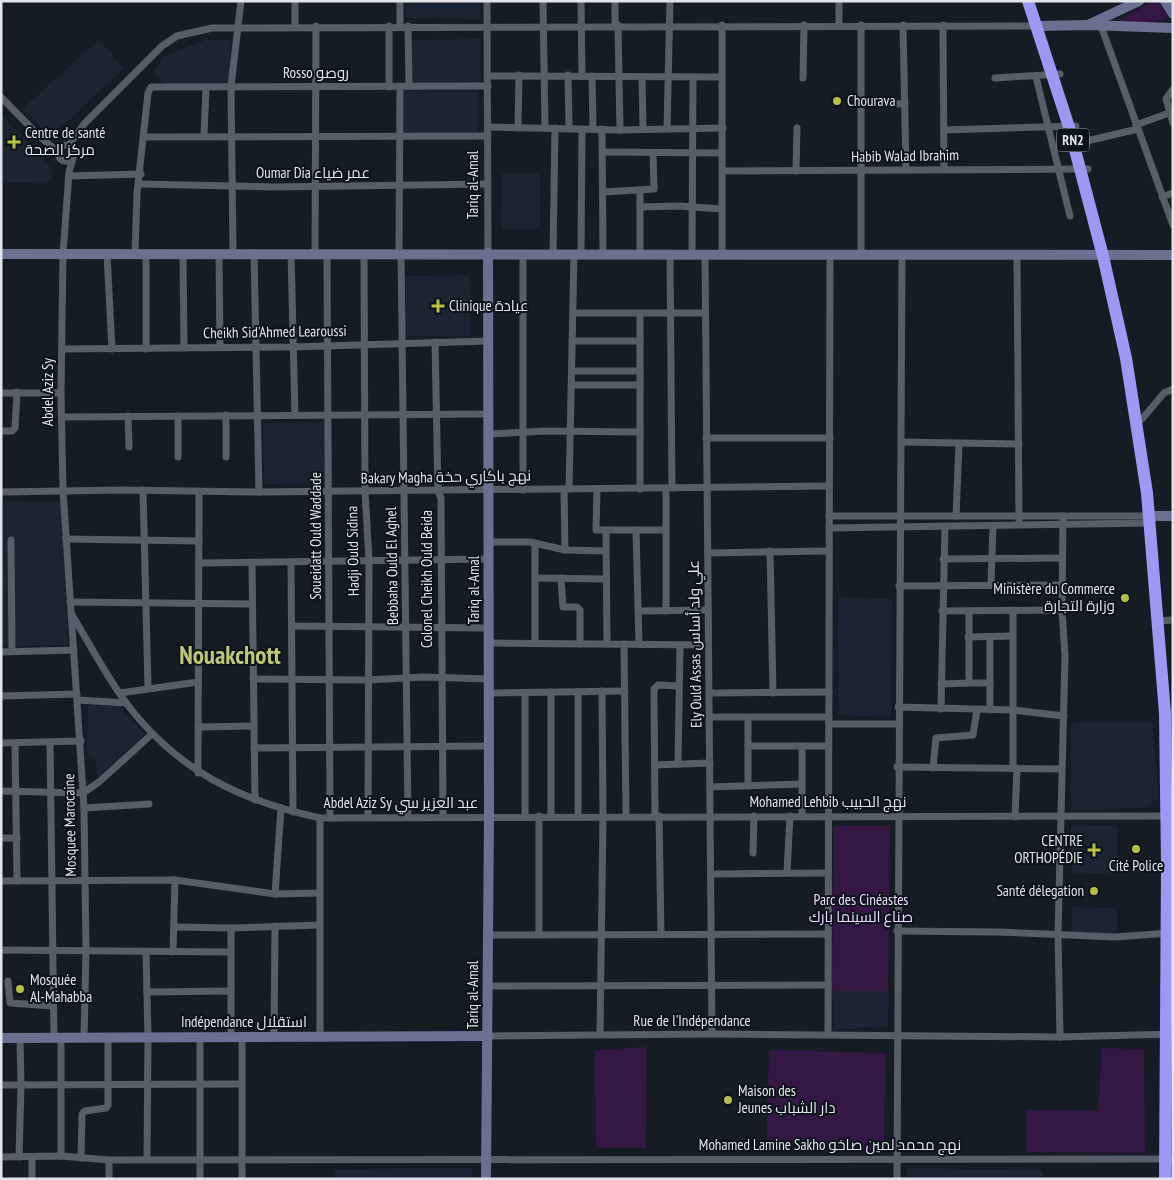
<svg xmlns="http://www.w3.org/2000/svg" width="1174" height="1180" font-family="'PT Sans Narrow',Cairo,sans-serif">
	<rect width="100%" height="100%" fill="#161c23"/>
	<g fill="#1b2532">
		<polygon points="406,1 480,1 480,19 406,18"/>
		<polygon points="480,39 481,83 412,84 412,40"/>
		<polygon points="98,40 124,68 51,137 23,109"/>
		<polygon points="206,40 230,40 230,85 164,85 154,72 164,56"/>
		<polygon points="403,91 478,92 478,134 403,135"/>
		<polygon points="1,114 53,170 51,182 1,183"/>
		<polygon points="502,173 540,173 540,229 501,229"/>
		<polygon points="470,275 471,336 406,336 406,276"/>
		<polygon points="325,422 326,483 264,484 263,423"/>
		<polygon points="1,501 62,502 68,644 1,647"/>
		<polygon points="839,597 892,599 891,717 838,715"/>
		<polygon points="88,705 119,706 145,734 98,777 95,759 87,754"/>
		<polygon points="1152,722 1159,797 1144,808 1071,810 1071,723"/>
		<polygon points="1117,825 1117,873 1072,874 1071,826"/>
		<polygon points="1072,907 1117,908 1117,934 1072,932"/>
		<polygon points="832,991 888,991 888,1027 834,1029"/>
		<polygon points="472,1168 472,1179 334,1179 334,1169"/>
		<polygon points="907,1168 1043,1170 1043,1179 907,1179"/>
	</g>
	<g fill="#341743">
		<polygon points="1152,1 1159,1 1169,19 1133,25 1114,23"/>
		<polygon points="833,826 890,826 888,991 832,991"/>
		<polygon points="647,1047 646,1148 596,1148 595,1050"/>
		<polygon points="1101,1048 1144,1049 1145,1153 1027,1152 1027,1110 1099,1111"/>
		<polygon points="769,1050 885,1053 884,1153 766,1150"/>
	</g>
	<g fill="none" stroke-linecap="round" stroke-linejoin="round">
		<g stroke="#575e67" stroke-width="7">
			<polyline points="295,1 295,26"/>
			<polyline points="400,1 400,26"/>
			<polyline points="487,1 488,253"/>
			<polyline points="543,1 545,128"/>
			<polyline points="581,1 582,75"/>
			<polyline points="839,1 839,25"/>
			<polyline points="615,25 615,1"/>
			<polyline points="618,25 620,130"/>
			<polyline points="903,25 906,169"/>
			<polyline points="943,25 944,169"/>
			<polyline points="389,26 389,87"/>
			<polyline points="408,26 409,86"/>
			<polyline points="1101,26 1173,225"/>
			<polyline points="568,75 569,129"/>
			<polyline points="488,76 722,77"/>
			<polyline points="592,76 593,129"/>
			<polyline points="642,77 643,129"/>
			<polyline points="1036,77 1070,216"/>
			<polyline points="803,78 804,25"/>
			<polyline points="995,78 1060,74"/>
			<polyline points="1173,89 1166,99 1173,123"/>
			<polyline points="1,97 38,135 58,152"/>
			<polyline points="861,103 905,104"/>
			<polyline points="1136,125 1169,113"/>
			<polyline points="488,127 620,130 723,128"/>
			<polyline points="518,128 519,75"/>
			<polyline points="602,129 603,254"/>
			<polyline points="667,129 670,1"/>
			<polyline points="944,130 1076,126"/>
			<polyline points="204,136 206,87"/>
			<polyline points="145,137 488,136"/>
			<polyline points="1074,144 1138,129"/>
			<circle cx="66" cy="153" r="8"/>
			<polyline points="69,145 84,124 162,46 177,36 212,28 1037,26"/>
			<polyline points="603,152 722,153"/>
			<polyline points="73,158 69,172 63,254 61,393 63,490 84,808 86,950 84,1038"/>
			<polyline points="722,171 1088,169"/>
			<polyline points="796,171 797,128"/>
			<polyline points="69,176 141,174"/>
			<polyline points="139,184 274,187 488,184"/>
			<polyline points="603,192 654,189 653,153"/>
			<polyline points="1162,197 1173,193"/>
			<polyline points="640,207 679,206 722,209"/>
			<polyline points="233,253 231,86 241,1"/>
			<polyline points="254,253 259,492"/>
			<polyline points="291,253 295,415"/>
			<polyline points="315,253 316,26"/>
			<polyline points="327,253 330,818"/>
			<polyline points="364,253 365,491 369,560 368,817"/>
			<polyline points="399,253 400,87"/>
			<polyline points="401,253 408,817"/>
			<polyline points="107,254 112,349"/>
			<polyline points="135,254 137,193 148,93 151,87 488,86"/>
			<polyline points="146,254 146,349"/>
			<polyline points="183,254 184,348"/>
			<polyline points="219,254 220,347"/>
			<polyline points="523,254 523,490"/>
			<polyline points="553,254 555,128"/>
			<polyline points="581,254 582,129"/>
			<polyline points="640,254 640,191"/>
			<polyline points="670,254 672,488"/>
			<polyline points="692,254 693,77"/>
			<polyline points="705,254 712,1034"/>
			<polyline points="722,254 722,25"/>
			<polyline points="861,255 861,25"/>
			<polyline points="1017,255 1019,520"/>
			<polyline points="573,313 705,313"/>
			<polyline points="640,314 640,489"/>
			<polyline points="572,341 640,341"/>
			<polyline points="435,342 438,491 441,498 443,817"/>
			<polyline points="62,349 293,347 488,341"/>
			<polyline points="572,371 640,371"/>
			<polyline points="571,385 640,385"/>
			<polyline points="1,393 61,393"/>
			<polyline points="128,416 129,447"/>
			<polyline points="62,417 489,414"/>
			<polyline points="1142,419 1164,393 1173,389"/>
			<polyline points="1,431 12,431 15,428 17,392"/>
			<polyline points="489,434 546,431 640,432"/>
			<polyline points="706,438 830,438"/>
			<polyline points="901,442 1019,444"/>
			<polyline points="178,457 178,416"/>
			<polyline points="226,457 226,415"/>
			<polyline points="564,489 565,550"/>
			<polyline points="569,489 574,254"/>
			<polyline points="597,489 596,530 666,530"/>
			<polyline points="143,490 148,687"/>
			<polyline points="1,492 122,490 259,492 829,486"/>
			<polyline points="829,516 1150,516"/>
			<polyline points="956,516 959,444"/>
			<polyline points="829,528 1151,523"/>
			<polyline points="606,530 607,644"/>
			<polyline points="636,530 639,644"/>
			<polyline points="66,539 199,541"/>
			<polyline points="11,540 12,651"/>
			<polyline points="489,542 530,542 565,550 606,551"/>
			<polyline points="770,551 773,693"/>
			<polyline points="708,553 829,551"/>
			<polyline points="943,559 1062,558"/>
			<polyline points="291,562 293,812"/>
			<polyline points="199,563 489,559"/>
			<polyline points="252,563 255,800"/>
			<polyline points="535,578 606,579"/>
			<polyline points="561,578 563,607 577,607 580,610 580,644"/>
			<polyline points="991,584 993,526"/>
			<polyline points="899,586 1062,585"/>
			<polyline points="70,602 252,604"/>
			<polyline points="638,611 708,610"/>
			<polyline points="666,611 666,489"/>
			<polyline points="942,611 1062,610"/>
			<path d="M71 613C89 643 106 676 127 704 177 770 240 801 320 818L1173 816"/>
			<polyline points="1159,621 1173,620"/>
			<polyline points="292,626 489,628"/>
			<polyline points="968,637 1013,636"/>
			<polyline points="489,643 708,645"/>
			<polyline points="535,643 535,545"/>
			<polyline points="624,644 626,816"/>
			<polyline points="1,652 74,650"/>
			<polyline points="253,679 367,680 424,677 489,679"/>
			<polyline points="969,683 990,683"/>
			<polyline points="941,684 969,683 969,611"/>
			<polyline points="551,692 551,816"/>
			<polyline points="120,693 198,682"/>
			<polyline points="489,693 625,691"/>
			<polyline points="525,693 525,816"/>
			<polyline points="709,693 829,692"/>
			<polyline points="1,696 77,694"/>
			<polyline points="78,700 126,703"/>
			<polyline points="898,707 1013,710 1064,716"/>
			<polyline points="941,709 945,526"/>
			<polyline points="990,710 990,637"/>
			<polyline points="709,717 829,717"/>
			<polyline points="748,717 748,786"/>
			<polyline points="829,724 898,724"/>
			<polyline points="198,727 254,726"/>
			<polyline points="50,742 54,1038"/>
			<polyline points="1,743 81,741"/>
			<polyline points="15,743 17,881"/>
			<polyline points="748,746 828,746"/>
			<polyline points="802,746 802,816"/>
			<polyline points="254,748 489,746"/>
			<polyline points="678,764 680,645"/>
			<polyline points="655,765 710,763"/>
			<polyline points="897,767 1061,769"/>
			<polyline points="933,768 936,738 973,735 977,710"/>
			<polyline points="1013,768 1013,611"/>
			<polyline points="198,773 199,492"/>
			<polyline points="710,787 802,784"/>
			<polyline points="1,791 83,793 99,782 152,734"/>
			<polyline points="84,808 149,804"/>
			<polyline points="578,816 578,692"/>
			<polyline points="655,816 654,689 658,685 679,686"/>
			<polyline points="659,816 661,934"/>
			<polyline points="1015,817 1017,768"/>
			<polyline points="320,818 320,1036"/>
			<polyline points="1,838 17,838"/>
			<polyline points="753,853 754,816"/>
			<polyline points="787,872 790,816"/>
			<polyline points="711,874 828,873"/>
			<polyline points="1,881 175,880 275,894 319,893"/>
			<polyline points="275,894 281,808"/>
			<polyline points="174,927 231,928 319,925"/>
			<polyline points="897,931 998,932 1115,937 1170,933"/>
			<polyline points="539,934 539,816"/>
			<polyline points="488,935 828,934"/>
			<polyline points="1,950 231,952"/>
			<polyline points="146,952 148,1037 147,1159"/>
			<polyline points="173,952 175,880"/>
			<polyline points="8,981 10,1003 53,1006"/>
			<polyline points="488,986 828,985"/>
			<polyline points="147,992 231,991"/>
			<polyline points="600,1035 603,816 602,691"/>
			<polyline points="828,1035 830,255"/>
			<polyline points="488,1036 712,1034 1060,1037 1173,1034"/>
			<polyline points="231,1037 231,928"/>
			<polyline points="274,1037 275,926"/>
			<polyline points="1060,1037 1058,934 1065,656 1062,610 1063,516"/>
			<polyline points="61,1038 61,1156"/>
			<polyline points="1,1085 242,1084"/>
			<polyline points="1,1157 61,1156 109,1160 1173,1159"/>
			<polyline points="19,1157 21,1085 20,1038"/>
			<polyline points="81,1158 82,1114 85,1111 106,1108 108,1105 108,1037"/>
			<polyline points="109,1160 109,1179"/>
			<polyline points="32,1179 32,1157"/>
			<polyline points="200,1179 200,1037"/>
			<polyline points="242,1179 242,1037"/>
			<polyline points="897,1179 902,255"/>
		</g>
		<g stroke="#6b7091" stroke-width="10">
			<polyline points="1165,1 1173,14"/>
			<polyline points="1090,24 1139,1"/>
			<polyline points="1037,26 1089,25 1173,28"/>
			<polyline points="1,254 1173,255"/>
			<polyline points="1150,516 1173,516"/>
			<polyline points="1,1038 488,1036"/>
			<polyline points="486,1179 489,816 488,253"/>
		</g>
		<polyline stroke="#9b99f4" stroke-width="12" points="1028,1 1069,127 1103,256 1126,358 1147,493 1165,713 1167,865 1165,1179"/>
	</g>
	<g fill="#b6c148" stroke="#0d131a" stroke-width="2">
		<circle cx="837" cy="101" r="5"/>
		<path d="M11.5 134.5h5v5h5v5h-5v5h-5v-5h-5v-5h5z"/>
		<path d="M435.5 298.5h5v5h5v5h-5v5h-5v-5h-5v-5h5z"/>
		<circle cx="1125" cy="598" r="5"/>
		<circle cx="1136" cy="849" r="5"/>
		<path d="M1091.5 842.5h5v5h5v5h-5v5h-5v-5h-5v-5h5z"/>
		<circle cx="1094" cy="891" r="5"/>
		<circle cx="20" cy="989" r="5"/>
		<circle cx="728" cy="1100" r="5"/>
	</g>
	<g text-anchor="middle" stroke-width="4" stroke-linejoin="round" paint-order="stroke">
		<rect fill="#0d131a" stroke="#a2a7ac" stroke-width="1" x="1057" y="128.5" width="32" height="23" rx="4"/>
		<g font-size="14" font-weight="bold" fill="#e2e6eb">
			<text x="1073" y="145">RN2</text>
		</g>
		<g font-size="15" fill="#e2e6eb" stroke="#0d131a">
			<text x="316" y="78">Rosso روصو</text>
			<text transform="translate(905 156) rotate(-1)" y="5">Habib Walad Ibrahim</text>
			<text x="313" y="178">Oumar Dia عمر ضياء</text>
			<text transform="translate(473 185) rotate(-90)" y="5">Tariq al-Amal</text>
			<text transform="translate(275 332) rotate(-1)" y="5">Cheikh Sid'Ahmed Learoussi</text>
			<text transform="translate(48 392) rotate(-90)" y="5">Abdel Aziz Sy</text>
			<text transform="translate(446 477) rotate(-1)" y="5">Bakary Magha نهج باكاري حخة</text>
			<text transform="translate(316 536) rotate(-90)" y="5">Soueidatt Ould Waddade</text>
			<text transform="translate(353 551) rotate(-91)" y="5">Hadji Ould Sidina</text>
			<text transform="translate(392 566) rotate(-91)" y="5">Bebbaha Ould El Aghel</text>
			<text transform="translate(427 579) rotate(-90)" y="5">Colonel Cheikh Ould Beida</text>
			<text transform="translate(474 590) rotate(-90)" y="5">Tariq al-Amal</text>
			<text transform="translate(695 644) rotate(-91)" y="5">Ely Ould Assas علي ولد أساس</text>
			<text x="828" y="807">Mohamed Lehbib نهج الحبيب</text>
			<text x="401" y="808">Abdel Aziz Sy عبد العزيز سي</text>
			<text transform="translate(70 825) rotate(-91)" y="5">Mosquee Marocaine</text>
			<text transform="translate(473 995) rotate(-90)" y="5">Tariq al-Amal</text>
			<text x="692" y="1026">Rue de l'Indépendance</text>
			<text x="244" y="1027">Indépendance استقلال</text>
			<text x="830" y="1150">Mohamed Lamine Sakho نهج محمد لمين صاخو</text>
		</g>
		<g font-size="15" fill="#e2e6eb" stroke="#0d131a" text-anchor="start">
			<text x="847" y="106">Chourava</text>
			<text x="25" y="138">Centre de santé<tspan x="25" dy="17">مركز الصحة</tspan></text>
			<text x="449" y="311">Clinique عيادة</text>
			<text x="1115" y="594" text-anchor="end">Ministère du Commerce<tspan x="1115" dy="17">وزارة التجارة</tspan></text>
			<text x="1083" y="846" text-anchor="end">CENTRE<tspan x="1083" dy="17">ORTHOPÉDIE</tspan></text>
			<text x="1136" y="871" text-anchor="middle">Cité Police</text>
			<text x="1084" y="896" text-anchor="end">Santé délegation</text>
			<text x="30" y="985">Mosquée<tspan x="30" dy="17">Al-Mahabba</tspan></text>
			<text x="738" y="1096">Maison des<tspan x="738" dy="17">Jeunes دار الشباب</tspan></text>
		</g>
		<g font-size="15" fill="#f0dbfe" stroke="#0d131a">
			<text x="861" y="905">Parc des Cinéastes<tspan x="861" dy="17">صناع السينما بارك</tspan></text>
		</g>
		<g font-size="25" font-weight="bold" fill="#bdc679" stroke="#0d131a">
			<text x="230" y="664">Nouakchott</text>
		</g>
	</g>
	<rect width="1174" height="1180" fill="none" stroke="#e2e6eb" stroke-width="5"/>
</svg>
